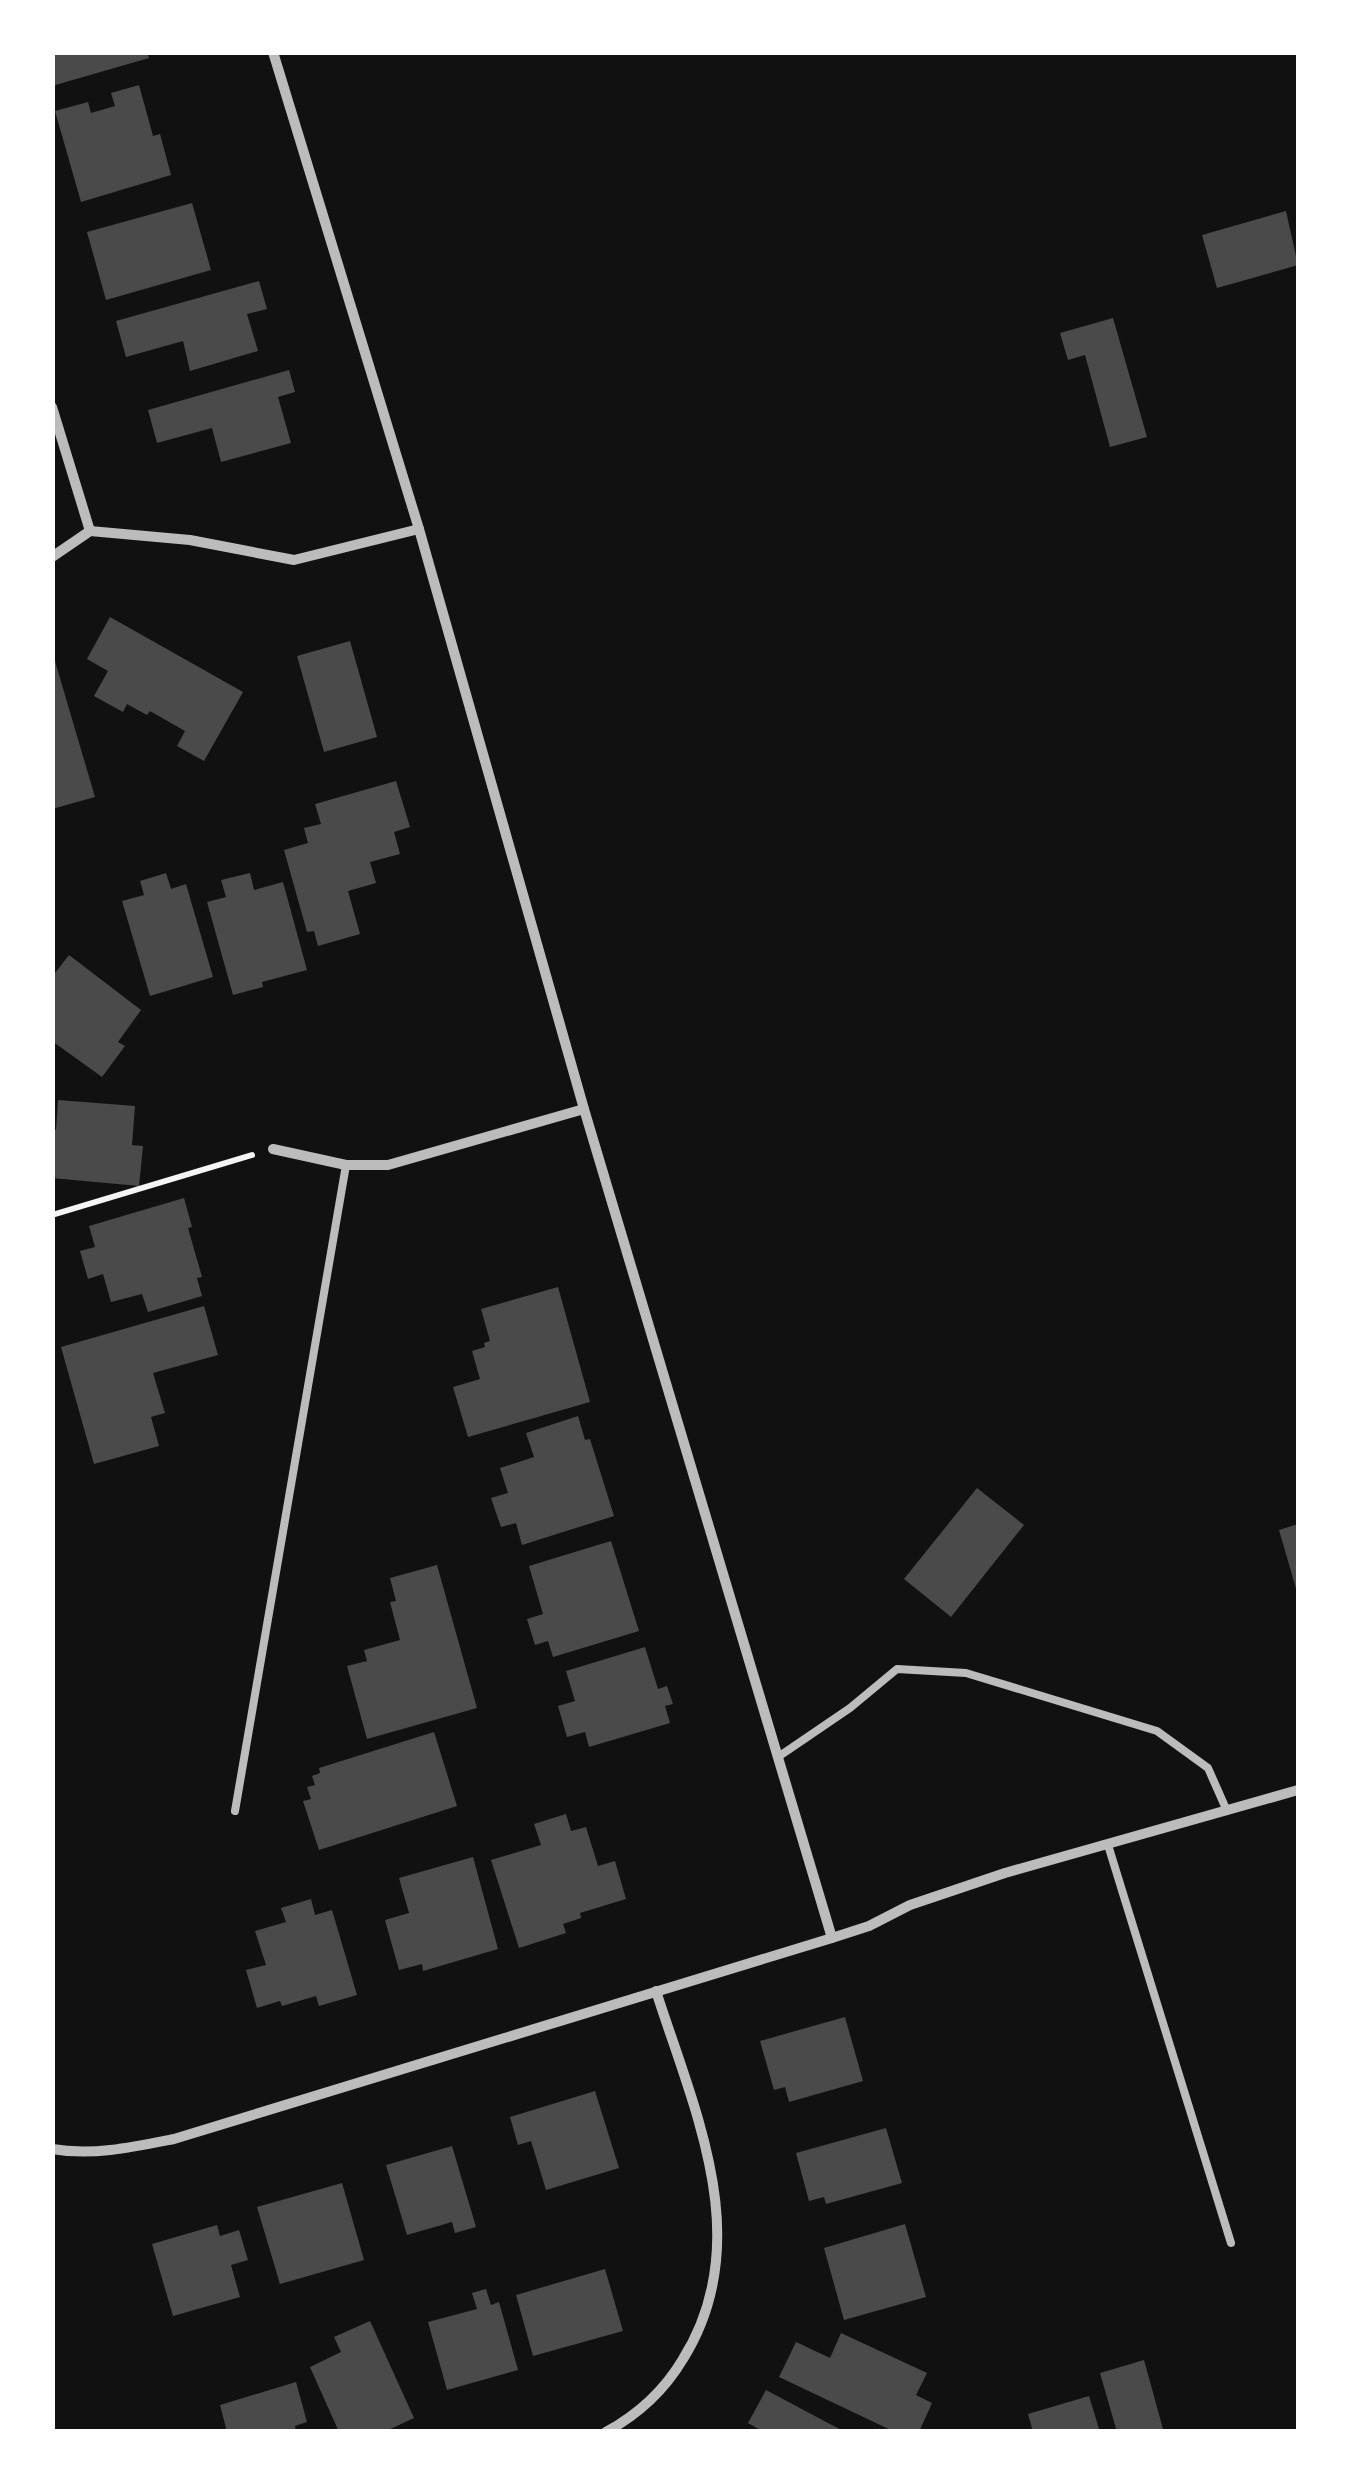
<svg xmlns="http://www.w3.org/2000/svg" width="1351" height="2484" font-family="'IBM Plex Sans',sans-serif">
	<rect width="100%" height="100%" fill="#111"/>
	<g fill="#4a4a4a">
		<polygon points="52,52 147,52 149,58 52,86"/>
		<polygon points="139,85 153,136 160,134 171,175 81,202 55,111 88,102 91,113 115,106 111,93"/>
		<polygon points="192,203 211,270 106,300 87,232"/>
		<polygon points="1286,211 1298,265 1217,288 1202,235"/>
		<polygon points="259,281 267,309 247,314 258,351 190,371 183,341 126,357 116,321"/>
		<polygon points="1113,318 1147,437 1110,447 1085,355 1068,360 1060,333"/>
		<polygon points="289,370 295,392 278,397 291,443 221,462 212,428 157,443 148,410"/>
		<polygon points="110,617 243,692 204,761 177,746 185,731 150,711 147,715 127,704 123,712 94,696 108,671 87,659"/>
		<polygon points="350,641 377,737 324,752 297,656"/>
		<polygon points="52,651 95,797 52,809"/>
		<polygon points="396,781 410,827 394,832 400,854 370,862 376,883 348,891 360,934 318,946 314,931 307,932 284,850 308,843 304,828 321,824 315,804"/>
		<polygon points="166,873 171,889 186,884 213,977 150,996 122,901 144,895 140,881"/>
		<polygon points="250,873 254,890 283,882 307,970 262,982 263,987 233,995 207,902 226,897 221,880"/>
		<polygon points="69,955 141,1010 118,1042 125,1046 102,1077 52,1041 52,977"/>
		<polygon points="58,1100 135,1106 132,1145 143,1146 139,1186 52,1178 52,1129 56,1130"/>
		<polygon points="184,1198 192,1227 188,1228 202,1277 197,1278 202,1296 148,1312 142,1294 111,1302 103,1274 88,1279 80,1251 95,1247 89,1226"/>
		<polygon points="558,1287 590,1402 468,1437 453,1387 480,1379 472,1351 485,1347 484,1343 490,1341 481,1309"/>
		<polygon points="204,1306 218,1355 153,1373 165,1413 151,1417 159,1446 94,1464 61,1347"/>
		<polygon points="578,1416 585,1440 590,1439 614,1516 522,1545 516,1523 501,1527 491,1498 508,1493 500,1468 534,1457 526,1433"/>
		<polygon points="977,1488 1024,1525 951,1617 904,1579"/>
		<polygon points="1298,1524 1298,1592 1297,1592 1279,1530"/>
		<polygon points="611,1541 639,1631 553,1657 548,1641 535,1645 527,1619 543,1614 529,1566"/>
		<polygon points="437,1565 477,1708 367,1739 347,1666 367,1661 364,1650 400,1640 390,1602 396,1601 390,1578"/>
		<polygon points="645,1647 658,1689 667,1686 673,1704 665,1706 670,1723 589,1747 585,1732 567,1737 558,1706 575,1701 566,1671"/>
		<polygon points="434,1732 457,1806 319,1850 303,1801 311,1799 307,1787 315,1785 312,1776 320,1773 319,1768"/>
		<polygon points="566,1814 571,1831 586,1827 598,1866 615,1861 626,1899 580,1913 581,1918 563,1924 566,1933 519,1948 491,1860 541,1845 534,1824"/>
		<polygon points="473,1857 498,1949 423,1971 422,1964 399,1970 385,1920 409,1913 399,1878"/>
		<polygon points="311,1899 315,1915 332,1910 357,1995 319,2006 316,1996 282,2006 280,2001 257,2008 246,1970 266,1965 255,1931 286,1922 281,1908"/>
		<polygon points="845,2017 863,2081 789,2102 785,2087 774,2090 760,2041"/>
		<polygon points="595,2091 619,2168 546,2190 531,2141 518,2145 510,2117"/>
		<polygon points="886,2128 902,2183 826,2204 824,2197 809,2201 796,2153"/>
		<polygon points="452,2146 476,2227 455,2233 452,2222 407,2235 386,2165"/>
		<polygon points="342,2183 364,2260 280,2284 257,2207"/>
		<polygon points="905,2224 926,2297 844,2320 824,2248"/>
		<polygon points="217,2225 220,2236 239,2230 248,2260 231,2265 240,2297 173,2316 152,2244"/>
		<polygon points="605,2269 623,2331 533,2356 516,2295"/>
		<polygon points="486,2289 491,2305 499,2302 518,2370 447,2390 428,2322 477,2309 472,2293"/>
		<polygon points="370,2321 414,2418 384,2432 339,2432 310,2367 341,2352 334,2337"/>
		<polygon points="841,2333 927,2373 916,2395 932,2403 919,2432 895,2432 779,2377 796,2342 830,2358"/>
		<polygon points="1144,2360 1163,2429 1117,2432 1100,2373"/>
		<polygon points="296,2382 307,2422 295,2426 296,2432 227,2432 220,2405"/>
		<polygon points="766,2390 845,2432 764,2432 748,2423"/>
		<polygon points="1089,2396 1100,2432 1033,2432 1028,2414"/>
	</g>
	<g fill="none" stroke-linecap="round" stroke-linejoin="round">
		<polyline stroke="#f5f5f5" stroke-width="6" points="52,1215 252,1155"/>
		<g stroke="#bcbcbc" stroke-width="8">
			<polyline points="778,1757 850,1708 897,1669 966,1673 1157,1731 1208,1768 1227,1811"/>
			<polyline points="235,1811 346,1165"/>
			<polyline points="1108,1845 1231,2243"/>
		</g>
		<g stroke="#bcbcbc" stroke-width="10">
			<polyline points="273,52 419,529 584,1109 832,1938"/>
			<polyline points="52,407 90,531"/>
			<polyline points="52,557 90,531 190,540 294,560 419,529"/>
			<polyline points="273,1149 346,1165 388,1165 584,1109"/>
			<path d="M52 2149C93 2156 134 2147 174 2139L832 1938 869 1926 910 1905 1005 1873 1298 1790"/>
			<path d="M606 2432C639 2414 664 2391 683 2359 757 2241 694 2110 656 1991"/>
		</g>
	</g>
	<rect width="1351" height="2484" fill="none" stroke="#ffffff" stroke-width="110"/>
</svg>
